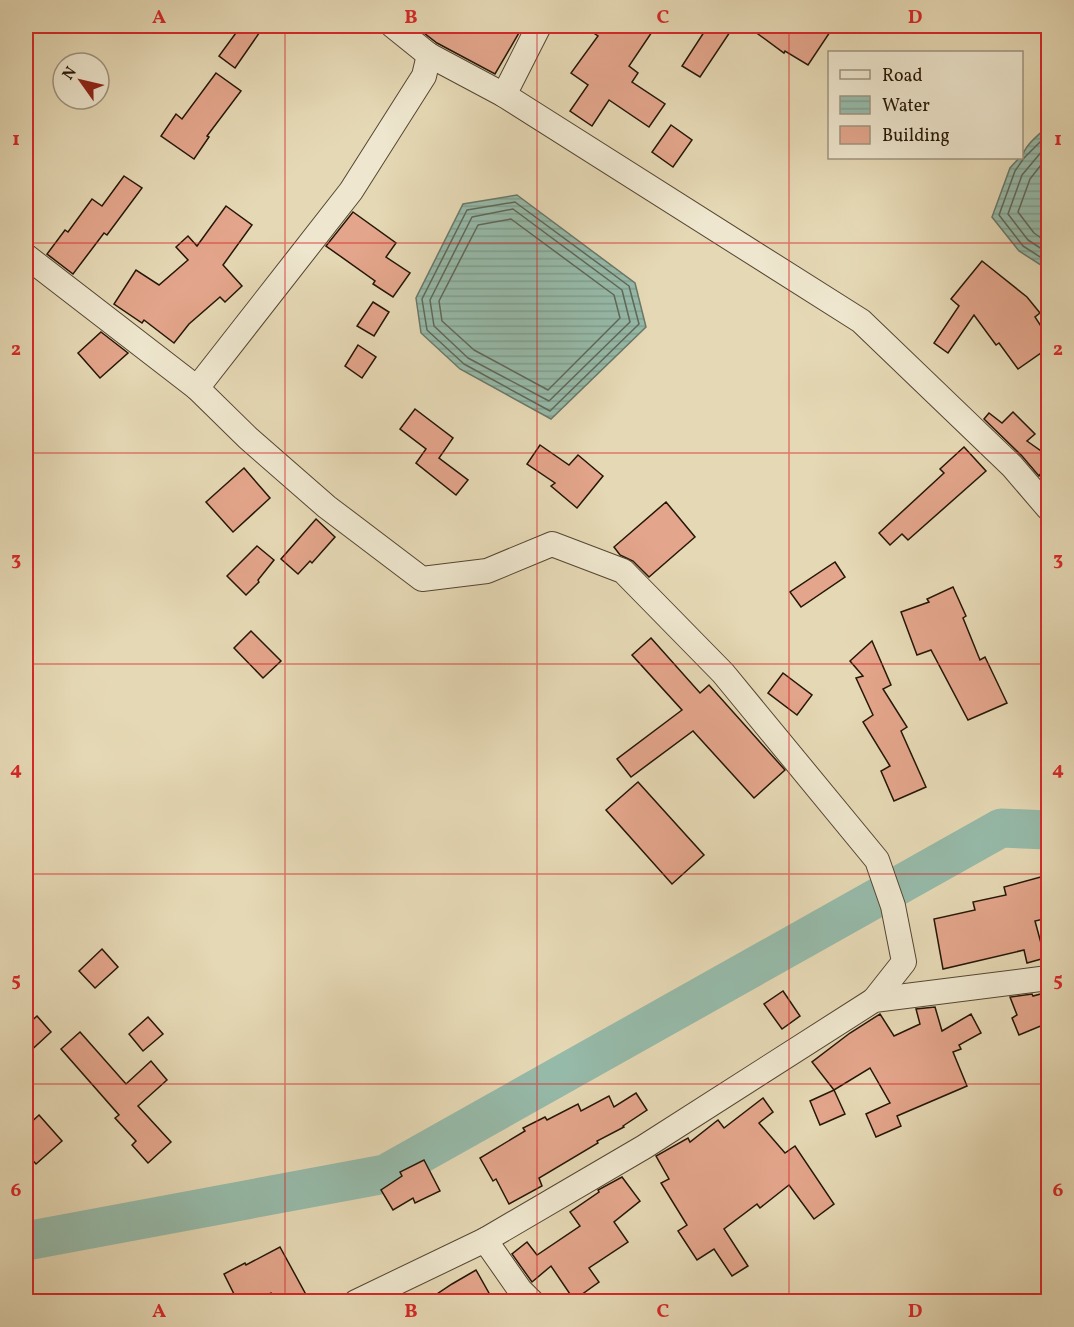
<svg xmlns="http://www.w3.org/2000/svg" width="1074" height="1327" font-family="Vollkorn,serif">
	<defs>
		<pattern id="water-rules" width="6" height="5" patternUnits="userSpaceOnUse" patternTransform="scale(1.5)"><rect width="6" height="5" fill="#96baa9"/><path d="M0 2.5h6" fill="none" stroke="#819f90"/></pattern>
	</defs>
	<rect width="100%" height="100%" fill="#e5d8b4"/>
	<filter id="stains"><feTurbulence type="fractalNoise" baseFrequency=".00333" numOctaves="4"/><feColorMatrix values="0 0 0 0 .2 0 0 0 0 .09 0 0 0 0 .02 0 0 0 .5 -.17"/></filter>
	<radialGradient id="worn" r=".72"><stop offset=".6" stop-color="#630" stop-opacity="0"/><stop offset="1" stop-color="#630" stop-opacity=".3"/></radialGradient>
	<g fill="url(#water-rules)" stroke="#697868" stroke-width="1.5">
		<path d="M1048 126V269H1047L1019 251 992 217 1010 168 1019 158H1022C1024 145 1039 135 1048 126Z"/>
		<polygon points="517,195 635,283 646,327 551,419 460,369 421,333 416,298 463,204"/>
	</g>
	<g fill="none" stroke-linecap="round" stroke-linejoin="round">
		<g stroke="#5e6858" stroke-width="1.5">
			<polyline points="1048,134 1024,158 1015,171 999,215 1023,246 1048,262"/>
			<polyline points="1048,144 1022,175 1008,214 1028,240 1048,253"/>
			<polyline points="1048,156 1030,179 1018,212 1034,233 1048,243"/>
			<polygon points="515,202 629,286 639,324 550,411 464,364 427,330 422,299 467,210"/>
			<polygon points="513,209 622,290 630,322 549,401 468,358 434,326 430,300 472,217"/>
			<polygon points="511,219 614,295 620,318 548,390 474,350 442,321 439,301 478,225"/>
		</g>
		<polyline stroke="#96baa9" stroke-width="39" points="26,1241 385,1174 1001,828 1048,830"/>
	</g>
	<g fill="#e3a58b" stroke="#251606" stroke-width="1.5">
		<polygon points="241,26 264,26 235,68 219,56"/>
		<polygon points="415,26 523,26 495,74 437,43"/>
		<polygon points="583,26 656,26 629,66 638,73 632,82 665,104 649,127 609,100 592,126 570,111 588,85 571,73 598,36"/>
		<polygon points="708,26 734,26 700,77 682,66"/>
		<polygon points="747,26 834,26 808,65 785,51 784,53"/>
		<polygon points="216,73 241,91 207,136 209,137 194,159 161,136 176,114 182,119"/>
		<polygon points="671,125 692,140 673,167 652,152"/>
		<polygon points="124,176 142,188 107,235 104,233 73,274 47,254 65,230 68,232 92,199 102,206"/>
		<polygon points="226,206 252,225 223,265 242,286 225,302 220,297 189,324 174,343 144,320 142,323 114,304 136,270 159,285 188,260 176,247 188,236 197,246"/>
		<polygon points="353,212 396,243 386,257 410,273 393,297 373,284 375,281 326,246"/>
		<polygon points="982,261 1027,297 1040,313 1035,317 1048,337 1048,348 1018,369 999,343 996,345 974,315 948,353 934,343 959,306 951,299"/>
		<polygon points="373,302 389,312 374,336 357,326"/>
		<polygon points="101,332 128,353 100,378 78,353"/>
		<polygon points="358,345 376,357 362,378 345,366"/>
		<polygon points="415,409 453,438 439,458 468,480 456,495 416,463 426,449 400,429"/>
		<polygon points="1013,412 1035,434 1027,441 1048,456 1048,463 1039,476 1022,456 984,419 989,413 1002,423"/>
		<polygon points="540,445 569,465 578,455 603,476 577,508 551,486 555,483 527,464"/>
		<polygon points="964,447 986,471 908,540 902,534 890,545 879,533 944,473 940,469"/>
		<polygon points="244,468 270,498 233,532 206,502"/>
		<polygon points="666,502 695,537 649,577 633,561 620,555 614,547"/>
		<polygon points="316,519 335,537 312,563 310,561 298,574 281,559"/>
		<polygon points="257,546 274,560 258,580 259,582 246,595 227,576"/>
		<polygon points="835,562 845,577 801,607 790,592"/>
		<polygon points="953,587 966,616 963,618 980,660 985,657 1007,703 968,720 931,650 917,655 901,612 929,602 927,599"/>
		<polygon points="251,631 281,661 263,678 234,648"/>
		<polygon points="651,638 700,693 709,685 785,770 754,798 693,731 631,777 617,759 682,710 632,655"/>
		<polygon points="872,641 891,685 883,689 907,727 901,731 926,787 894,801 881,771 890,766 863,722 873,715 856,678 863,676 850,661"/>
		<polygon points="783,673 812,695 797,715 768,693"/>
		<polygon points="638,782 704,855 672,884 606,810"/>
		<polygon points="1048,875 1048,918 1035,921 1045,958 1027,963 1024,950 943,969 934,919 975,910 973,902 1006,895 1004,887"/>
		<polygon points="102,949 118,967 95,988 79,971"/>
		<polygon points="783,991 800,1016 782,1029 764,1004"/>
		<polygon points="1048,992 1048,1023 1019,1035 1012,1018 1017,1015 1010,997 1032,994 1033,996"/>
		<polygon points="935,1007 942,1031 971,1014 981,1033 959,1045 961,1049 953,1052 967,1086 897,1116 901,1126 876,1137 866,1114 890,1103 870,1068 834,1090 812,1062 850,1033 880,1014 894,1036 920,1024 916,1009"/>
		<polygon points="37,1016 51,1032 26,1055 26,1026"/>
		<polygon points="148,1017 163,1034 143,1051 129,1034"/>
		<polygon points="80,1032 126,1084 151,1061 167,1080 138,1106 171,1142 148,1163 132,1145 136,1141 115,1118 119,1115 61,1049"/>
		<polygon points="834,1090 845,1114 820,1125 810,1101"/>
		<polygon points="636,1093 647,1110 623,1126 624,1127 597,1141 598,1143 539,1178 542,1186 509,1204 496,1179 493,1181 480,1158 525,1131 523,1128 545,1117 547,1120 578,1104 581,1111 609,1096 614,1107"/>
		<polygon points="763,1098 773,1112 759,1123 785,1153 795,1146 834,1204 814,1219 789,1185 760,1208 757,1204 724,1229 748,1266 732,1276 714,1249 697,1260 678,1231 687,1225 661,1183 669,1179 656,1156 688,1138 690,1142 718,1120 724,1128"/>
		<polygon points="39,1115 62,1141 36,1164 26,1153 26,1127"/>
		<polygon points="424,1160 440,1191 415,1203 413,1198 393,1210 381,1190 402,1176 400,1172"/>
		<polygon points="622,1177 640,1201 614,1222 628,1242 589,1268 599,1282 574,1300 551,1266 532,1282 512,1254 527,1242 537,1255 580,1226 570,1212 599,1192 598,1190"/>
		<polygon points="280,1247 310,1302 275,1302 271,1293 254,1302 238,1302 224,1274 245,1263 246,1265"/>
		<polygon points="476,1270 494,1302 425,1302 452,1284"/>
	</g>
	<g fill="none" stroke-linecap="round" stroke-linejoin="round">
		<defs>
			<g id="street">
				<polyline points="393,26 429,55 504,95 861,321 1012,466 1048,508"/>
				<polyline points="504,95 539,26"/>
				<polyline points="26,256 197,388 248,438 327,507 422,579 487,571 552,544 623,571 723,673 877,860 893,906 904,962 874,1000"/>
				<polyline points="197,388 351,191 424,76 429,55"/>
				<polyline points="485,1240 520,1290 532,1302"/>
				<polyline points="356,1302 485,1240 644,1147 874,1000 1048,978"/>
			</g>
		</defs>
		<use href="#street" stroke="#554632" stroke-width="26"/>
		<use href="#street" stroke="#eee6ce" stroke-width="24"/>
	</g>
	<path fill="none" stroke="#d62828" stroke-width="1.5" stroke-opacity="0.55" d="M285 26V1302M537 26V1302M789 26V1302M26 243H1048M26 453H1048M26 664H1048M26 874H1048M26 1084H1048"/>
	<rect width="1074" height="1327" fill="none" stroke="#e5d8b4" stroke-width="66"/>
	<rect x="828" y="51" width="195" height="108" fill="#eee6ce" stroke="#9e937e" stroke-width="1.5"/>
	<rect x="840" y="70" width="30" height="9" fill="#eee6ce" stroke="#9e937e" stroke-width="1.5"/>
	<text x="882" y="81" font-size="18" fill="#251606">Road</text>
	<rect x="840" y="96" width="30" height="18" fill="url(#water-rules)" stroke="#9e937e" stroke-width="1.5"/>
	<text x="882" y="111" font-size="18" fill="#251606">Water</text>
	<rect x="840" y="126" width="30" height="18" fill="#e3a58b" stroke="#9e937e" stroke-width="1.5"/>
	<text x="882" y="141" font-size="18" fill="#251606">Building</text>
	<g transform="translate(81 81) rotate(304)"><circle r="28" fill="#eee6ce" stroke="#9e937e" stroke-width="1.5"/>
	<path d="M0-4.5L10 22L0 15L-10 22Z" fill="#8f2418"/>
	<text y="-9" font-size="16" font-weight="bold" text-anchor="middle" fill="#251606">N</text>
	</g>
	<rect x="33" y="33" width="1008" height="1261" fill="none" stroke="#d62828" stroke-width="2"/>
	<g font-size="20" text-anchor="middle" font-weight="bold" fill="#d62828">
		<text x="159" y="23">A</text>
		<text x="411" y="23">B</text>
		<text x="663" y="23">C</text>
		<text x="915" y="23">D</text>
		<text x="16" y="145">1</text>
		<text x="1058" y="145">1</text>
		<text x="16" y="355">2</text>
		<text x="1058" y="355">2</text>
		<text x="16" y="565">3</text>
		<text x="1058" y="565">3</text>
		<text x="16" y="775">4</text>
		<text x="1058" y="775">4</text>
		<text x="16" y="986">5</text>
		<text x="1058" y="986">5</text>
		<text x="16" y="1196">6</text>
		<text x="1058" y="1196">6</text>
		<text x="159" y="1317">A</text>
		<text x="411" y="1317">B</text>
		<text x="663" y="1317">C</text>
		<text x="915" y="1317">D</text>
	</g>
	<rect width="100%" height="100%" filter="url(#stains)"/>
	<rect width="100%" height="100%" fill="url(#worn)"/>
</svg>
